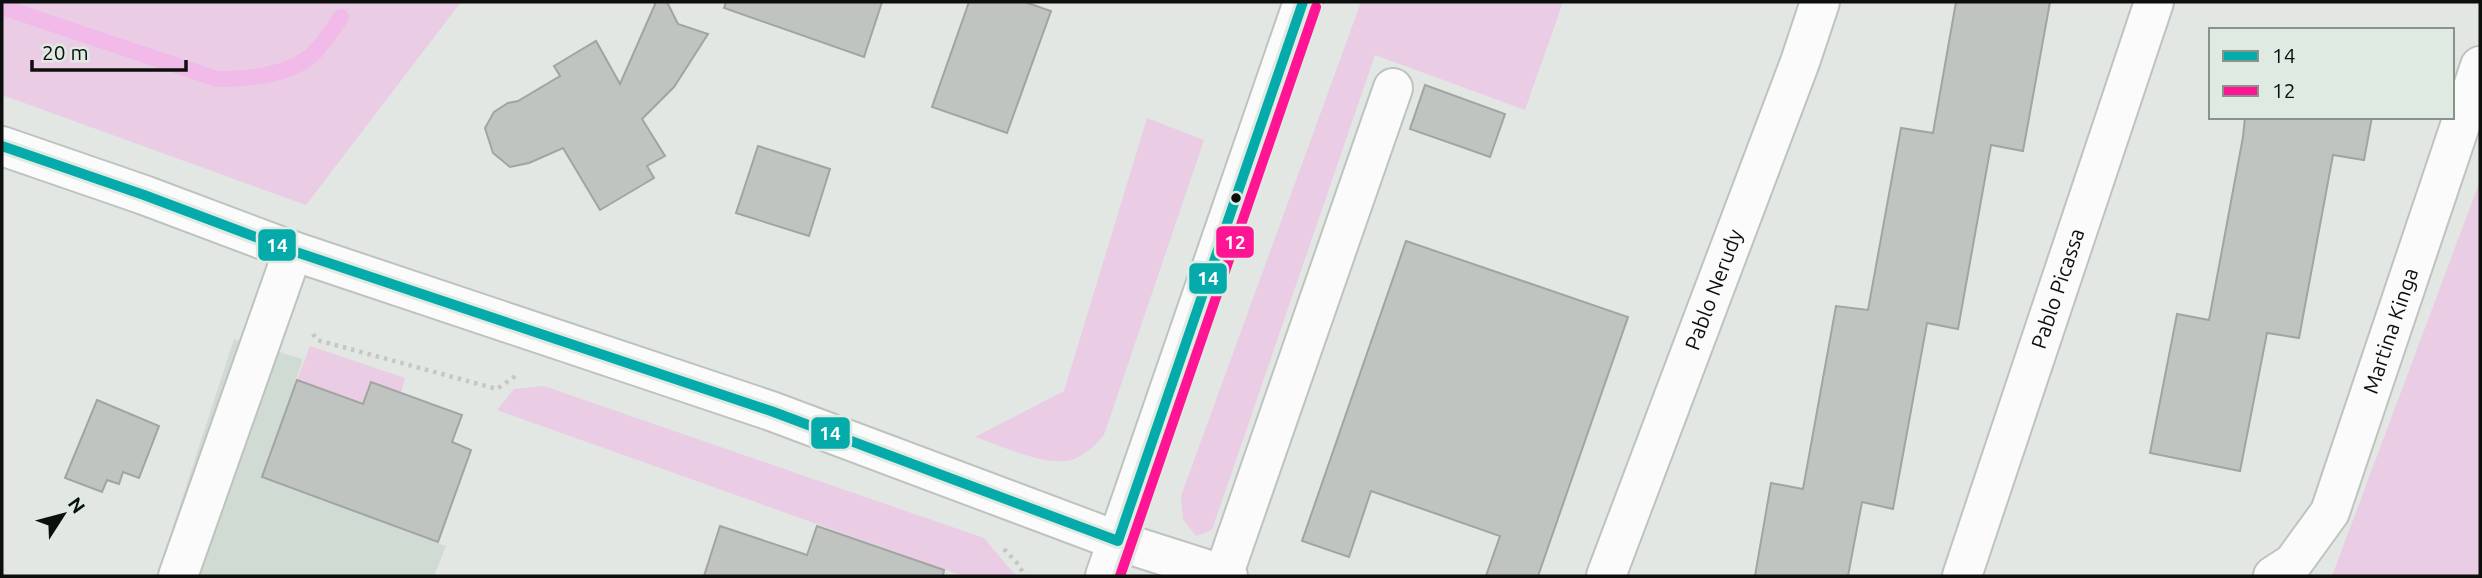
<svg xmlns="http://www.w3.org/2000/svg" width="2482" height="578" font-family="Ubuntu,sans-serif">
	<rect width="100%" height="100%" fill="#e2e7e3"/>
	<polygon fill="#d0dbd3" points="234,339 303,359 262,477 446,546 434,576 157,576"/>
	<g fill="#eacde5">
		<polygon points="2,2 461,2 306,205 2,95"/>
		<polygon points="1361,2 1563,2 1525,110 1375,55 1212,530 1196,536 1183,520 1181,496"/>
		<path d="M1147 118 1204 140 1104 435C1095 445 1087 454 1074 459 1051 469 999 445 975 437L1064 391Z"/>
		<polygon points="2480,181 2480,576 2332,576"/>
		<polygon points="310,346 405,378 401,393 371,382 363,404 297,380"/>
		<polygon points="544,386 984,538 1016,576 963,576 497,410 514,389"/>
	</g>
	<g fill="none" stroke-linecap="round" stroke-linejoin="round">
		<path stroke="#f1bae9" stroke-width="16" d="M2 7 217 79C248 79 291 76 315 52 325 41 333 29 341 17"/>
	</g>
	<g fill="#c0c4c1" stroke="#a1a5a2" stroke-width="2">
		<polygon points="656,2 667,2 678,24 708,34 674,87 642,119 665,156 647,166 654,178 600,210 563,148 529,163 510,167 493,153 485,128 494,112 508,103 518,101 560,76 554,66 596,41 620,84"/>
		<polygon points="726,2 882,2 864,57 724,8"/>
		<polygon points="969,2 1025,2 1051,11 1007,133 932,107"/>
		<polygon points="1956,2 2050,2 2023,151 1991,145 1958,329 1927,323 1893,509 1862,502 1848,576 1755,576 1771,483 1803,489 1836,306 1868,310 1901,128 1933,133"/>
		<polygon points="1425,85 1505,114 1490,157 1410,129"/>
		<polygon points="2245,117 2372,117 2364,160 2333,155 2299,338 2267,333 2240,471 2150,453 2177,314 2209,320 2243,137"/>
		<polygon points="758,146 830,169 809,236 736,213"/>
		<polygon points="1406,241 1628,317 1538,576 1486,576 1500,536 1371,491 1349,557 1302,541"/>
		<polygon points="297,380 363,404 371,382 462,415 452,442 471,450 438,542 262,477"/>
		<polygon points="97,400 159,426 139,478 123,472 119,484 107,480 102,492 65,478"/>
		<polygon points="720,526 807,555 817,526 944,570 943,576 704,576"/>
	</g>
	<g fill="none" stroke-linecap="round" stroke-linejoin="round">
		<defs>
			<g id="minor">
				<polyline points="2,146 144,195 293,251 771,411 1118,541 1228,576"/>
				<polyline points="178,576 293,251"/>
				<polyline points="1105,576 1303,2"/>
				<polyline points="1223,576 1393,88"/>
				<path id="s1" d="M1606 576 1800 62 1820 2"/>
				<path id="s2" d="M1962 576 2154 2"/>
				<path id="s3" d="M2273 576 2293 563 2330 512 2480 66"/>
			</g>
		</defs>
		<use href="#minor" stroke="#bec3bf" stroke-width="42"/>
		<g stroke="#c5c7c5" stroke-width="4.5" stroke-dasharray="3.5 5" stroke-linecap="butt">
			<polyline points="313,334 317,340 497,389 517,375"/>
			<polyline points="1004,549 1018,564 1025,576"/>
		</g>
		<use href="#minor" stroke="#fbfbfb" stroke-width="38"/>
		<defs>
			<polyline id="bus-1" points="2,146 144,195 293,251 771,411 1118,541 1303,2"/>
			<polyline id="bus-2" points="1120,576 1316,7"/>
		</defs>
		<use href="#bus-1" stroke="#dfeae2" stroke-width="16"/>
		<use href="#bus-2" stroke="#dfeae2" stroke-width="16"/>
		<use href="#bus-1" stroke="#04abaa" stroke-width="10"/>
		<use href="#bus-2" stroke="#ff1493" stroke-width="10"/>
	</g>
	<circle fill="#0c0f0c" stroke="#dfeae2" stroke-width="2.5" cx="1236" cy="198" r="6"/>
	<g text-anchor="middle" stroke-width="5" stroke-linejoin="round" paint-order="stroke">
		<g font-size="21" fill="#0c0f0c" stroke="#dfeae2">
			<text dy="7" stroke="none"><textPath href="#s1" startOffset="306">Pablo Nerudy</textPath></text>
			<text dy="7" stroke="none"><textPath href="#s2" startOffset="303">Pablo Picassa</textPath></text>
			<text dy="7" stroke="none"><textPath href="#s3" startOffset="278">Martina Kinga</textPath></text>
		</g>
	</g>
	<g stroke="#dfeae2" stroke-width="2.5">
		<rect x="1215" y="225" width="40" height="34" rx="7" fill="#ff1493"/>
		<rect x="257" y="228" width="40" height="34" rx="7" fill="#04abaa"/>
		<rect x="1188" y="262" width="40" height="33" rx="7" fill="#04abaa"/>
		<rect x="810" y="416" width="41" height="34" rx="7" fill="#04abaa"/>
	</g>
	<g font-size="19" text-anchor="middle" font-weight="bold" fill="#fff">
		<text x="1235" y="249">12</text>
		<text x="277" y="252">14</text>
		<text x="1208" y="285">14</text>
		<text x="830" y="440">14</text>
	</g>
	<rect width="2482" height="578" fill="none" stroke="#0c0f0c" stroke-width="7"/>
	<rect x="2209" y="28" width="245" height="91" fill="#dfeae2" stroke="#8b928c" stroke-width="2"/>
	<rect x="2223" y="51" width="35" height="10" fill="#04abaa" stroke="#8b928c" stroke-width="2"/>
	<text x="2272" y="63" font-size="21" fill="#0c0f0c">14</text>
	<rect x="2223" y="86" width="35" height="10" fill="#ff1493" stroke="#8b928c" stroke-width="2"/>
	<text x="2272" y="98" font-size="21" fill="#0c0f0c">12</text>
	<g transform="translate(63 515) rotate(54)" stroke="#dfeae2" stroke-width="5" paint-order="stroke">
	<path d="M0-5L12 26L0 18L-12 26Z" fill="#0c0f0c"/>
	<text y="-10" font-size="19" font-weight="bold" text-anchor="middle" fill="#0c0f0c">N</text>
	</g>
	<path d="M32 60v10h154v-10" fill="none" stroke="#0c0f0c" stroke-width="3.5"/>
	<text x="42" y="60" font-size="21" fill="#0c0f0c" stroke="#dfeae2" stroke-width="5" paint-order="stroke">20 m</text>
</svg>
